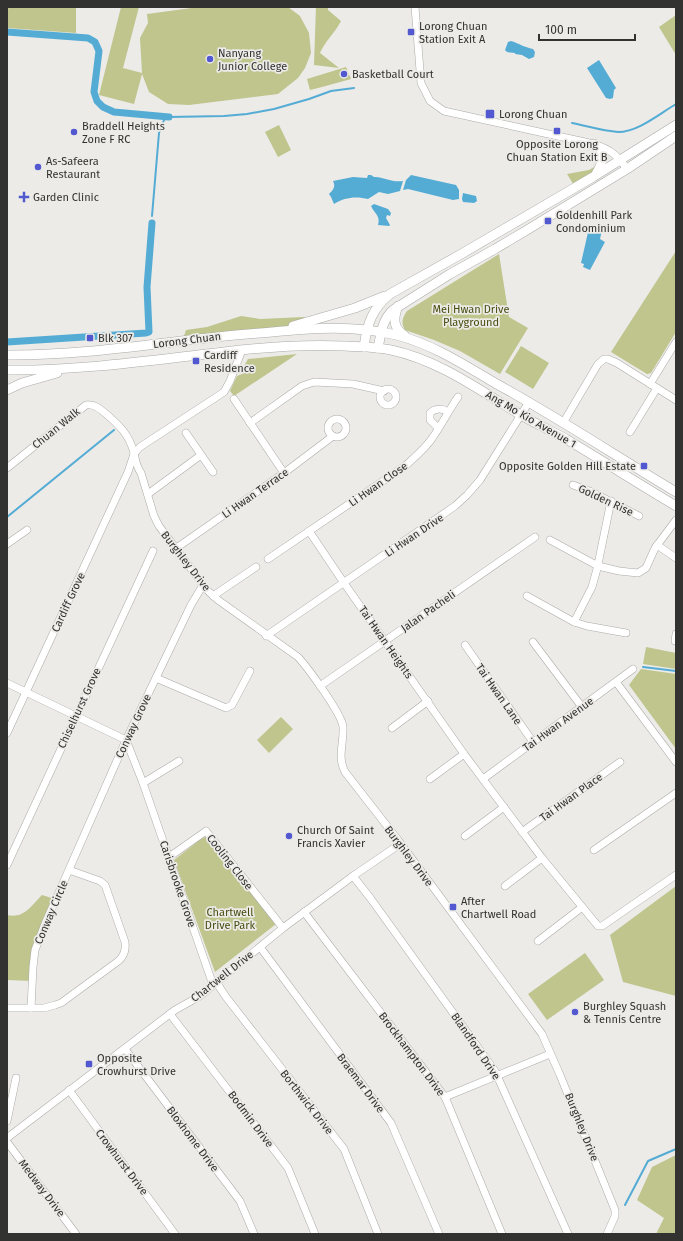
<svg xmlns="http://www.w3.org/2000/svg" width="683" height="1241" font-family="'Fira Sans',sans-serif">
	<rect width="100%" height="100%" fill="#ecebe8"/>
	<g fill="#bfc58c">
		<polygon points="11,7 76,7 76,33 7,28 7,9"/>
		<polygon points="121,7 139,7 123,68 142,73 140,38 148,23 147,14 199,7 288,7 300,16 309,33 311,53 305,68 298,78 278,94 189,105 168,104 149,92 142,74 134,104 99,95"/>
		<path d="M316 7H328V10L341 21C335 33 325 41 320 53L339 68 314 65Z"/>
		<polygon points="676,15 676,55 659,27"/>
		<polygon points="346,67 351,79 322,87 319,76 322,87 310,90 307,79"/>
		<polygon points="279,125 291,150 278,157 265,132"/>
		<path d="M571 143 591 147 602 156C605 173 587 180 575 187L567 174 589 170 596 166 598 155 592 150 567 145Z"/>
		<polygon points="676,251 676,332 651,373 647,374 611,352"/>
		<path d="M499 254 509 317 528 328 500 374 460 351 434 340 405 330C401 323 402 318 407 311Z"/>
		<polygon points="241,316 260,319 304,317 310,324 183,339 186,330 207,327"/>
		<polygon points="521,346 549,363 533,389 505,372"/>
		<polygon points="297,354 234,396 230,391 237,376 242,374 244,366 248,359"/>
		<polygon points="646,647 676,653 676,669 643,664"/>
		<polygon points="641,669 676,674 676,749 629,685"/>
		<polygon points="281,717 293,729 269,753 257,740"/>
		<polygon points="207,837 276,924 215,972 174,860 202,838"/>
		<polygon points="676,886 676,996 623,982 610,935"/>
		<path d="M42 895 55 899 35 943 32 981 7 980V915C24 919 31 906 42 895Z"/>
		<polygon points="585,953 604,980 547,1020 528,994"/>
		<polygon points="676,1155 676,1234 656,1234 664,1218 637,1200 652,1167"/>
	</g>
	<g fill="#54acd5">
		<path d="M511 41C520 44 524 47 533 49L535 52 534 57 529 59 522 55 515 54V53L507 52 505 50 508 42Z"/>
		<polygon points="599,60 616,88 614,90 613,98 610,99 606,98 587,68"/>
		<path d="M368 175H371L374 177C382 176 392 183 403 181L400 191 388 194 379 192 368 199C357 196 344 197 334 204L331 197 329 194C333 190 336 187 333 181L353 177 367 178Z"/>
		<polygon points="411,175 456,185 459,190 459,199 453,200 408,189 403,190 406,180"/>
		<polygon points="463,193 476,196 477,201 474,203 463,202 462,199"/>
		<path d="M374 204 388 209 391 213 390 216 387 215 386 218 390 225 389 226 378 225C381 216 374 213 371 206Z"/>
		<polygon points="589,228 599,228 602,230 600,239 605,242 590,270 583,267 584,264 581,263"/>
	</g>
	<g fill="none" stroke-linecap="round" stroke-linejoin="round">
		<g stroke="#54acd5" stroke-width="2">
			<path d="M572 123C587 126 603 131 618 132 638 132 659 114 676 104"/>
			<polyline points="152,216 159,133 164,120 169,117 224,116 247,114 274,109 309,99 331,91 354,88"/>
			<polyline points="7,517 114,430"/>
			<polyline points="643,667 676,671"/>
			<polyline points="625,1205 648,1161 676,1149"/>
		</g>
		<g stroke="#54acd5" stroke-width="7">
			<polyline points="7,32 88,38 95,42 99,51 94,92 97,101 103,107 114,112 169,117"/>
			<polyline points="7,342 146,333 149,332 147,287 152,223"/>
		</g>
		<defs>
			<g id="minor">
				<path d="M415 7 421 83 430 101 444 111 594 144C610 149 617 155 627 169"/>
				<polyline points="650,384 676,342"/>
				<circle cx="388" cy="397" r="8"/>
				<polyline points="234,399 284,473"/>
				<circle cx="337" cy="428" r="9"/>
				<polyline points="250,423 302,386 314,382 353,384 384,391"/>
				<polyline points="563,423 598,364 604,359 608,359 617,363 676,400"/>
				<path d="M438 428 430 420V413C435 408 442 408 448 412"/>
				<polyline points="630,432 657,388"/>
				<polyline points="186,433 213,472"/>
				<path d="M7 468 86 405C94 404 99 408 105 413 119 425 129 434 134 453 136 461 136 466 141 473L154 516 159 526 207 590 218 600 298 657C308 668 342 714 343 727 344 743 337 757 345 772L398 840 542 1034 560 1075 615 1210V1216L607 1234"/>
				<polyline points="573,485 592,492 639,516"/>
				<polyline points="148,494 201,455"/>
				<polyline points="309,531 344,583 464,754 542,858 598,926 602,926 676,875"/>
				<polyline points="550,540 598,566 619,571 638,573 646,568 655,548 676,520"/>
				<polyline points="7,544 27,530"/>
				<polyline points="657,545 676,558"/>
				<polyline points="175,549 284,473 333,436"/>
				<path d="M268 559 405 466C415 457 426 448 433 437 442 424 449 410 458 397"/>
				<polyline points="213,596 256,567"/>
				<polyline points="527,596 574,622 587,626 626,633"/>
				<polyline points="574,622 592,587 597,569 611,501"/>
				<polyline points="266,636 455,506 467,495 480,480 529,402"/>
				<polyline points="675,641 676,634"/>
				<polyline points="533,642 582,707"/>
				<polyline points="465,645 533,742"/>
				<polyline points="156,678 226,708 232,705 250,671"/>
				<polyline points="616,682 676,762"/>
				<polyline points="7,683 126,740 143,783 213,985"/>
				<polyline points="320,686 535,537"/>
				<polyline points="392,728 428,701"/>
				<polyline points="7,733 128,472 134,454 140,447 224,392 230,381 242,350"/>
				<polyline points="430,779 464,754"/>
				<polyline points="483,779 633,669"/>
				<polyline points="143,783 179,761"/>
				<polyline points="522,832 620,762"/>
				<polyline points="465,836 504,807"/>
				<polyline points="594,850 676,793"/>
				<polyline points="169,857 206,831 283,928"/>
				<polyline points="7,865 153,551"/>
				<polyline points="353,876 371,899 495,1071 568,1234"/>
				<polyline points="505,886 542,858"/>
				<polyline points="304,912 445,1097 502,1234"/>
				<polyline points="538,941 581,908"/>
				<polyline points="260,947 391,1123 439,1234"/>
				<polyline points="216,982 226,997 344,1149 378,1234"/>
				<path d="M7 1008H44L55 1005 61 1003 117 962C124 957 126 950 125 942L105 885 100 881 69 870"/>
				<polyline points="31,1008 33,967 35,950 45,924 126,740 191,605 203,585"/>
				<polyline points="170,1014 288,1168 315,1234"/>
				<polyline points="125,1049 240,1201 254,1234"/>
				<polyline points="69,1090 175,1234"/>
				<polyline points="445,1097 550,1054"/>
				<polyline points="7,1121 16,1078"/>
				<polyline points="7,1138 175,1010 200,996 283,928 353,876 400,844"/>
				<polyline points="7,1142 76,1234"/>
			</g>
			<g id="major">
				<path d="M594 144C603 157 605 159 596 174"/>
				<path d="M398 306C393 319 393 328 405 336"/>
				<polyline points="293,326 355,308 385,296"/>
				<path d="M364 347C367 324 372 309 390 294L463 253 593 177 676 125"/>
				<path d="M378 348C381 334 382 320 393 310L450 274 495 249 527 230 627 169 676 136"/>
				<path d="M7 355C92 356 176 339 260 333 306 329 350 324 396 335 432 344 463 364 495 383 557 417 616 456 676 492"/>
				<path d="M7 370C80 371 152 360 224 352 265 347 305 344 345 346 361 347 376 347 391 350 438 360 478 389 519 414 534 423 550 430 566 439 603 461 639 484 676 506"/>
				<polyline points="7,390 22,383 57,373"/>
			</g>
		</defs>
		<use href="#minor" stroke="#abaaa7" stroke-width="8"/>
		<use href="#major" stroke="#abaaa7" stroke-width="10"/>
		<use href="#minor" stroke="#fff" stroke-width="7"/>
		<use href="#major" stroke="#fff" stroke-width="9"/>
	</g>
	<g fill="#5258cf" stroke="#ecebe8" stroke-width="1.5">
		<rect x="407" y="28" width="8" height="8" rx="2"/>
		<circle cx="210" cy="59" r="4"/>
		<circle cx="344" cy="74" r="4"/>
		<rect x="485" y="109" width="10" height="10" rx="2"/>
		<rect x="553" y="127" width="8" height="8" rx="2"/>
		<circle cx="74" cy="132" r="4"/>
		<circle cx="38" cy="167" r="4"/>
		<path d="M22 191h4v4h4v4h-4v4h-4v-4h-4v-4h4z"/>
		<rect x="544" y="217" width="8" height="8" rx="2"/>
		<rect x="86" y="334" width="8" height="8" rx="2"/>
		<rect x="192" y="357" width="8" height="8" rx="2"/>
		<rect x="640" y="462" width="8" height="8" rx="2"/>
		<circle cx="289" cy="836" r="4"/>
		<rect x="449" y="903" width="8" height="8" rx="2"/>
		<circle cx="575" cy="1012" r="4"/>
		<rect x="85" y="1060" width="8" height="8" rx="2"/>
	</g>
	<g text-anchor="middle" stroke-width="3.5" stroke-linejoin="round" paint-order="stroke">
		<g font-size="11" fill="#323230" stroke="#ecebe8" text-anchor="start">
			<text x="419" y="30">Lorong Chuan<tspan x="419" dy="13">Station Exit A</tspan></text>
			<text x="218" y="57">Nanyang<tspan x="218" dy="13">Junior College</tspan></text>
			<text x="352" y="78">Basketball Court</text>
			<text x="499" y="118">Lorong Chuan</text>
			<text x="82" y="130">Braddell Heights<tspan x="82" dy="13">Zone F RC</tspan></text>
			<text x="557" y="148" text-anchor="middle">Opposite Lorong<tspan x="557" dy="13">Chuan Station Exit B</tspan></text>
			<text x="46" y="165">As-Safeera<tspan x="46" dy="13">Restaurant</tspan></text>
			<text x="33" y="201">Garden Clinic</text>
			<text x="556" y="219">Goldenhill Park<tspan x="556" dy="13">Condominium</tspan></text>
			<text x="98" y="342">Blk 307</text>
			<text x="204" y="359">Cardiff<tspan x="204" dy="13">Residence</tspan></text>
			<text x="636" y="470" text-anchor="end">Opposite Golden Hill Estate</text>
			<text x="297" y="834">Church Of Saint<tspan x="297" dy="13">Francis Xavier</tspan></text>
			<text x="461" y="905">After<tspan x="461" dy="13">Chartwell Road</tspan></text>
			<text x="583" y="1010">Burghley Squash<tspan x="583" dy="13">&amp; Tennis Centre</tspan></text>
			<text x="97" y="1062">Opposite<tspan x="97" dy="13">Crowhurst Drive</tspan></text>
		</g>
		<g font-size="11" fill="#494d11" stroke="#ecebe8">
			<text x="471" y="313">Mei Hwan Drive<tspan x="471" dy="13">Playground</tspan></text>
			<text x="230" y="916">Chartwell<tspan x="230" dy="13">Drive Park</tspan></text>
		</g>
		<g font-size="11" fill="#323230" stroke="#ecebe8">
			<text transform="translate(187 340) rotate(-7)" y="4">Lorong Chuan</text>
			<text transform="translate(531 419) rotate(30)" y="4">Ang Mo Kio Avenue 1</text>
			<text transform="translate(56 428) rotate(-39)" y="4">Chuan Walk</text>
			<text transform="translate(378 484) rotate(-35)" y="4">Li Hwan Close</text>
			<text transform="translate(255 493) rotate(-35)" y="4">Li Hwan Terrace</text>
			<text transform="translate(606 500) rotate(25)" y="4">Golden Rise</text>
			<text transform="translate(414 535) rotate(-34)" y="4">Li Hwan Drive</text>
			<text transform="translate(186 561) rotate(52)" y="4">Burghley Drive</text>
			<text transform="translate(68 602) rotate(-65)" y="4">Cardiff Grove</text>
			<text transform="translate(428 611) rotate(-35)" y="4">Jalan Pacheli</text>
			<text transform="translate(386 642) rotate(55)" y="4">Tai Hwan Heights</text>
			<text transform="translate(499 694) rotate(55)" y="4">Tai Hwan Lane</text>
			<text transform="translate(79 708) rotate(-65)" y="4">Chiselhurst Grove</text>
			<text transform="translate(558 724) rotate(-36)" y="4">Tai Hwan Avenue</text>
			<text transform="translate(133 726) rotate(-65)" y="4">Conway Grove</text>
			<text transform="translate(571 797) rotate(-36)" y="4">Tai Hwan Place</text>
			<text transform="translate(409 856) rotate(53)" y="4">Burghley Drive</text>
			<text transform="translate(230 862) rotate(52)" y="4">Cooling Close</text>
			<text transform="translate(178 884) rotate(71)" y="4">Carisbrooke Grove</text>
			<text transform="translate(51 912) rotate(-67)" y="4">Conway Circle</text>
			<text transform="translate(222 976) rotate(-38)" y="4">Chartwell Drive</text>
			<text transform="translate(476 1046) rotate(56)" y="4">Blandford Drive</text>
			<text transform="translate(412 1054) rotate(53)" y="4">Brockhampton Drive</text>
			<text transform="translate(361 1083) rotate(53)" y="4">Braemar Drive</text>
			<text transform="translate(307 1102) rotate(52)" y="4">Borthwick Drive</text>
			<text transform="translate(251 1119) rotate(53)" y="4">Bodmin Drive</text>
			<text transform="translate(582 1127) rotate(68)" y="4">Burghley Drive</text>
			<text transform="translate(193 1139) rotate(53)" y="4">Bloxhome Drive</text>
			<text transform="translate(122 1162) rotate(53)" y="4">Crowhurst Drive</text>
			<text transform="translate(42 1188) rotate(53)" y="4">Medway Drive</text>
		</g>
	</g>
	<rect width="683" height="1241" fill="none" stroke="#323230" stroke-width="16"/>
	<path d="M539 34v6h96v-6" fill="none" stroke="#323230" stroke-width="2"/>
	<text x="545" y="34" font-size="12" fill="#323230" stroke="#ecebe8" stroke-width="3" paint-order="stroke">100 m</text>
</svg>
